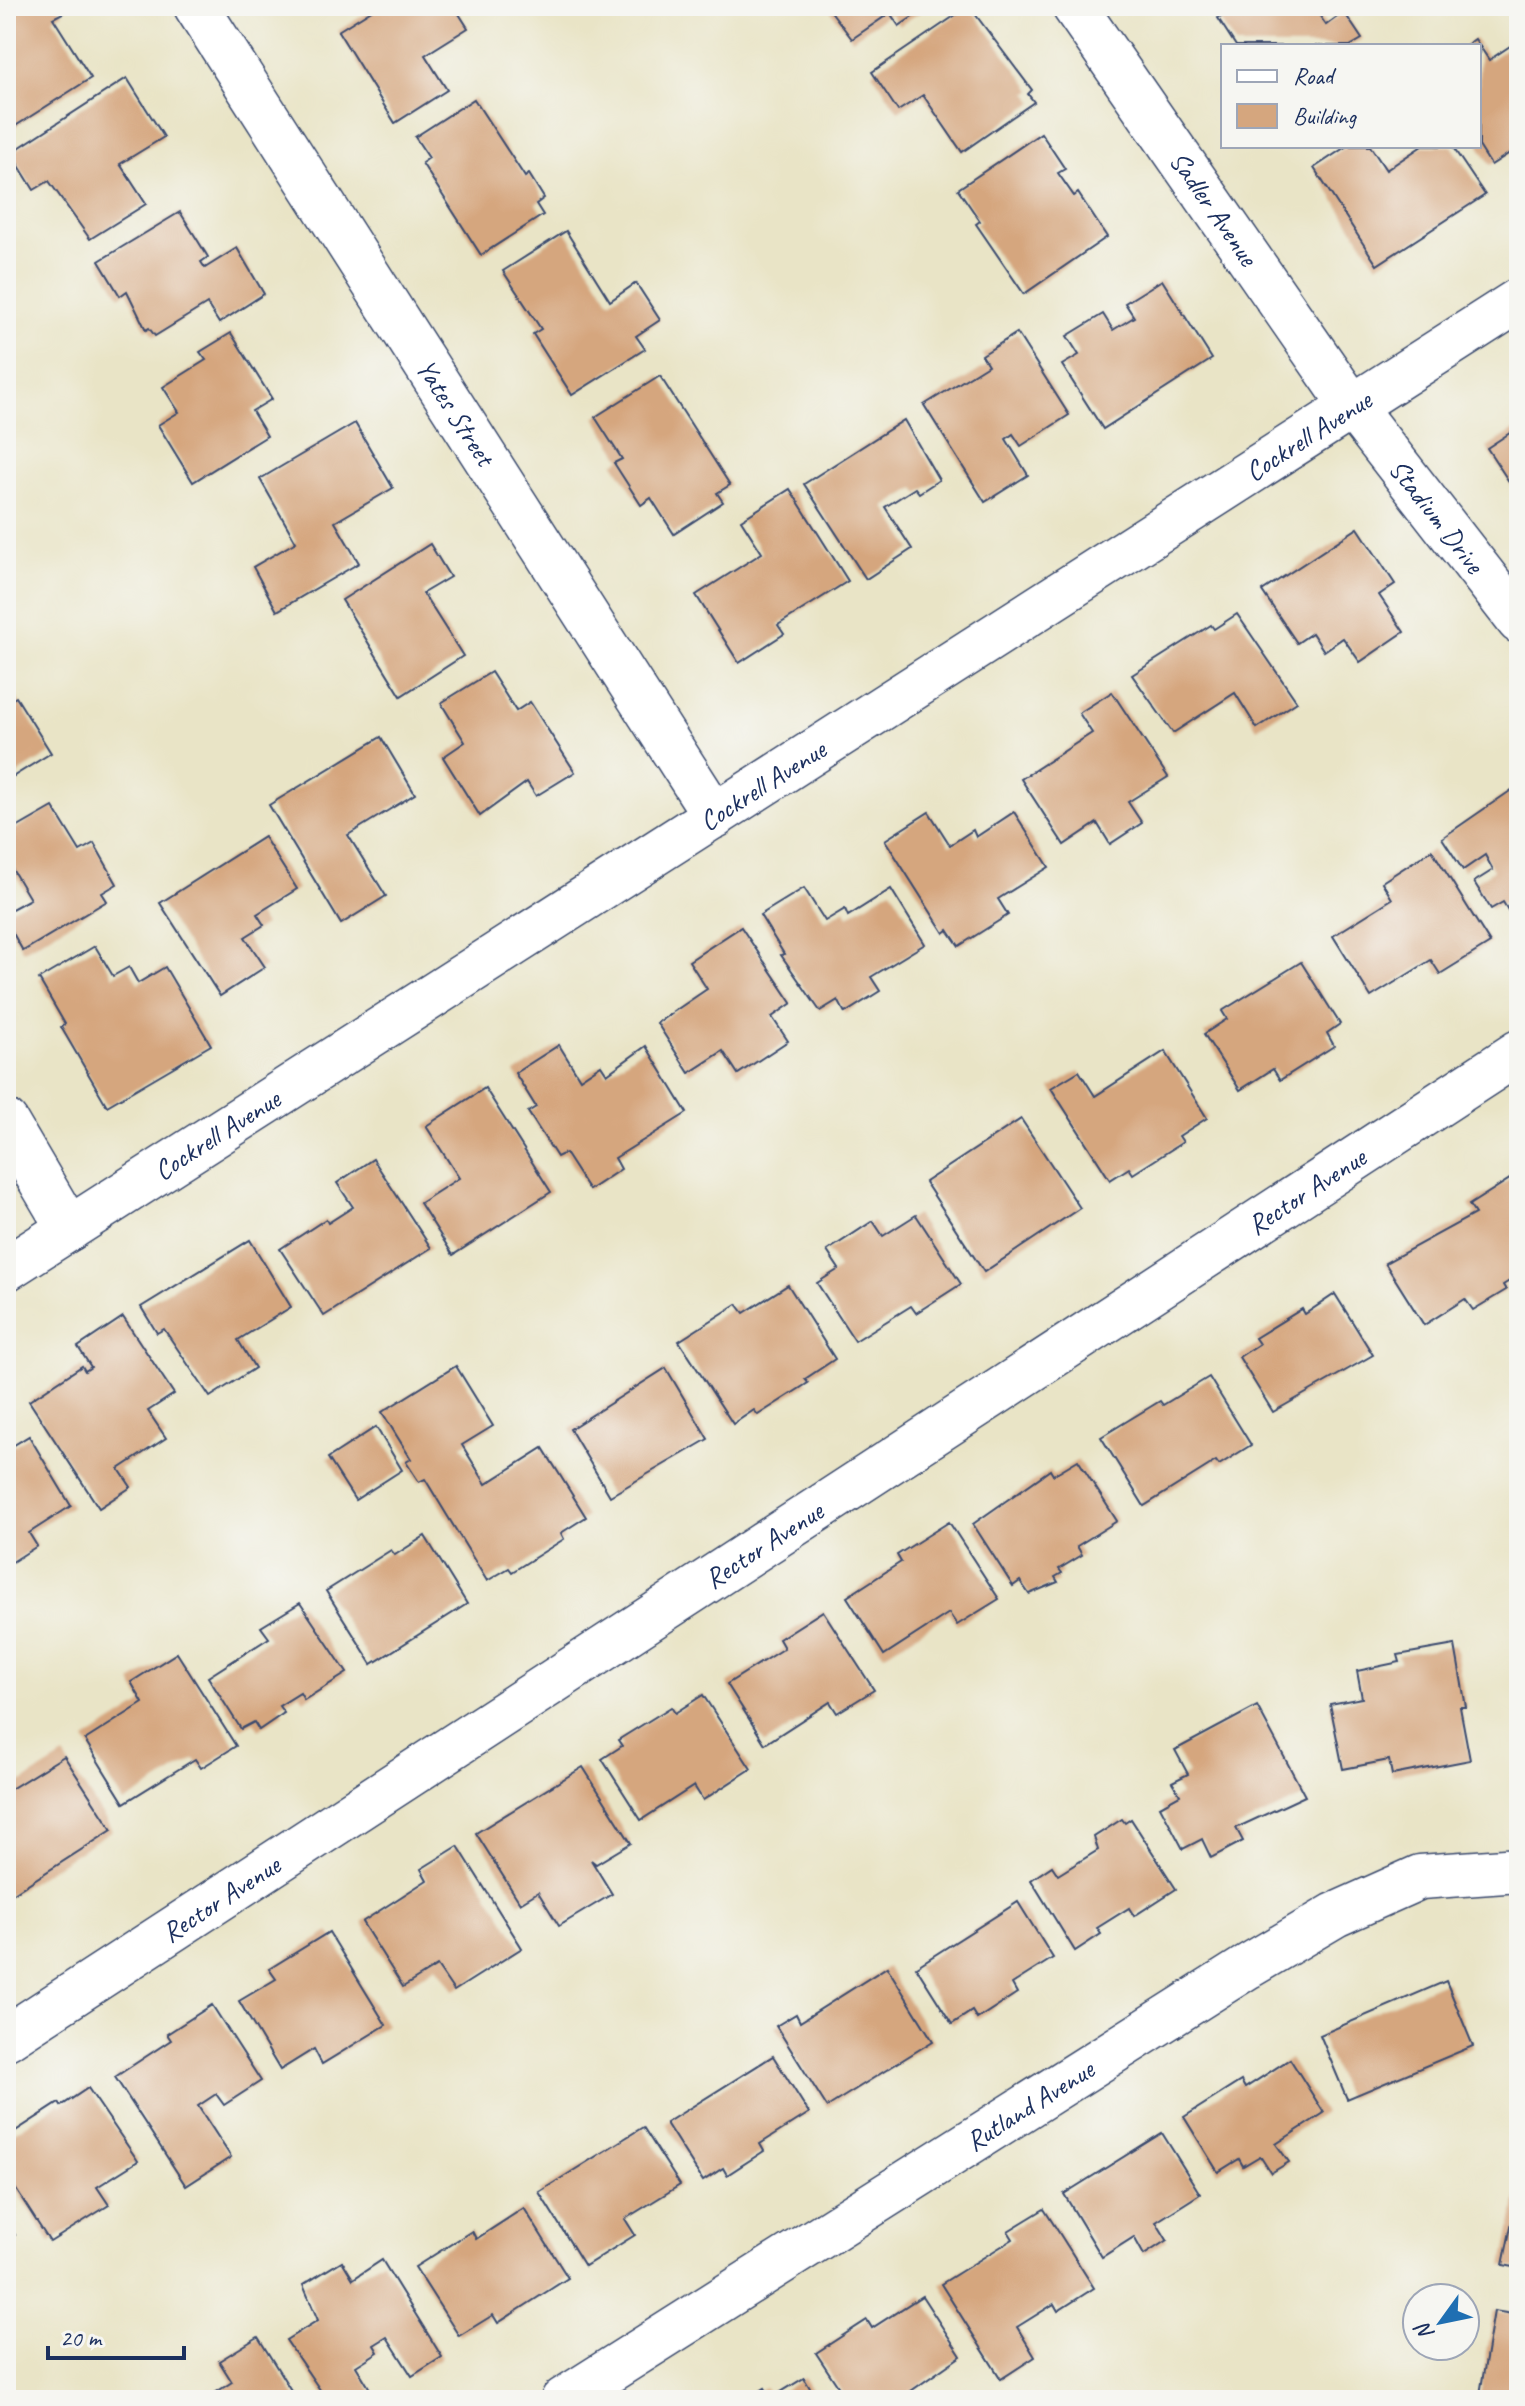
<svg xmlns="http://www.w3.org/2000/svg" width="1525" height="2406" font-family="Caveat,sans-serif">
	<rect width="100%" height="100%" fill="#f6f6f2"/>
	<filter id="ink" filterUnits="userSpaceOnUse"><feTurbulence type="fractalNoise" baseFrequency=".0125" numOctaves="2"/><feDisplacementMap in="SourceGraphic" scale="16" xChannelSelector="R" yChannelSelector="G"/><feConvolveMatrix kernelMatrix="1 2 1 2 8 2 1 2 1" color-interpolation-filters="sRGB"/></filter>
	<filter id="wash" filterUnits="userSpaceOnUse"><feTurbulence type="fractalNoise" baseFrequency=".006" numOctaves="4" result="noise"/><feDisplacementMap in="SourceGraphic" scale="32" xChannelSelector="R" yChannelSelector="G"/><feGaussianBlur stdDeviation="1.8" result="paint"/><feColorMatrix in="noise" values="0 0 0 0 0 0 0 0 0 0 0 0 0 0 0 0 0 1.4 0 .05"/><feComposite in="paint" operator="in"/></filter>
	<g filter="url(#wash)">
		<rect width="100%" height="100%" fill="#e9e4c6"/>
		<g id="blocks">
			<g fill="#d5a67e">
				<polygon points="6,6 58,6 63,13 53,18 91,78 6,132"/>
				<polygon points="378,6 454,6 468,28 425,55 447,90 395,123 338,31"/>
				<polygon points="827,6 929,6 899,26 890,13 852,39"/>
				<polygon points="969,6 1032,90 1028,94 1034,102 962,152 923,95 898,111 872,72"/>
				<polygon points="1236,6 1313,6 1326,25 1344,12 1362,39 1350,46 1236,46 1218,18"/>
				<polygon points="1475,39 1489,60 1519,40 1519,147 1491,165 1479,146 1479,46 1465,46"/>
				<polygon points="127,78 164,137 120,164 146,204 90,239 49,181 34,190 11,153"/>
				<polygon points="474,99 525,177 529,174 544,198 536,204 543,215 481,255 422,163 429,158 415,137"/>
				<polygon points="1041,133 1065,169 1058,173 1074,196 1078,193 1107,237 1024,294 976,224 980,221 958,189"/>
				<polygon points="1347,146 1370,146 1386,170 1422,146 1452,146 1485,195 1377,265 1314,168"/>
				<polygon points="180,212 208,257 201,262 205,268 237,248 264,294 219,323 207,304 155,336 149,328 146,330 127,291 120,296 99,261"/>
				<polygon points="566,231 610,301 636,283 660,320 636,336 645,349 572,395 533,334 541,329 503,271"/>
				<polygon points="1162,280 1212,359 1103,429 1062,365 1079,355 1067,336 1103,314 1113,330 1134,317 1125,303"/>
				<polygon points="231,333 272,399 252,411 267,436 193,482 158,425 179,412 163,387 206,360 200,352"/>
				<polygon points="1017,333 1069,415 1021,446 1013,434 1006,439 1028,475 985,502 924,405 988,365 982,355"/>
				<polygon points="660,376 730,485 717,493 723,502 674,534 651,498 641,505 614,463 622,459 595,417"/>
				<polygon points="904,420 939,480 919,493 915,488 885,507 912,549 866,579 804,484"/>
				<polygon points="355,423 393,488 335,522 359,563 277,611 253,567 296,542 260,479"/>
				<polygon points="1519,427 1519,497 1487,448"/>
				<polygon points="790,489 848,581 778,625 784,634 739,663 696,595 762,553 741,520"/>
				<polygon points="1358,528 1395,584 1379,595 1404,632 1360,662 1343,638 1324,651 1312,633 1297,643 1262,591"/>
				<polygon points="430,544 450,577 423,593 463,656 401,696 342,600"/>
				<polygon points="1237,614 1297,702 1257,728 1235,693 1173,733 1132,675 1211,625 1214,629"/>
				<polygon points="491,672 516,711 530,702 575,772 536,796 527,782 480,816 443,757 465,742 441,703"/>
				<polygon points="1112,692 1168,777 1128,802 1142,823 1110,844 1097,823 1064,845 1021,779 1092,733 1079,713"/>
				<polygon points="16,697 51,753 6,781 6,703"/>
				<polygon points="381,737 415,794 348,835 386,896 341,924 269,805"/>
				<polygon points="1513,789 1516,793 1519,792 1519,928 1503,902 1491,909 1474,882 1493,870 1485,855 1463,870 1442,838"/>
				<polygon points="53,807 80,851 94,843 117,884 102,893 107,901 23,951 6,921 6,912 30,899 6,859 6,834"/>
				<polygon points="929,812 950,845 973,830 976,837 1014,812 1049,867 998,899 1008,915 959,946 948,930 944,933 885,840"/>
				<polygon points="264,837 297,889 257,914 264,925 245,937 265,967 220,996 160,903"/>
				<polygon points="1432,850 1490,943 1440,974 1431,960 1371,997 1333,936 1392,899 1382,882"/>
				<polygon points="804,888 825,921 845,909 848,916 891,889 925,944 871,977 880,991 845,1013 838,1000 820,1011 781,955 784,954 760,915"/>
				<polygon points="741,927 792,1003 772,1017 788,1041 738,1074 723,1051 689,1073 657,1023 707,989 689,961"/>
				<polygon points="95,946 113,976 129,967 138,983 165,967 211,1045 107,1106 61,1027 65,1024 39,979"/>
				<polygon points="1301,962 1340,1024 1327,1033 1334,1046 1280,1080 1273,1069 1240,1090 1204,1034 1227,1019 1222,1011"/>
				<polygon points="559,1045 580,1079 601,1065 607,1074 646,1046 687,1113 615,1158 621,1169 589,1190 565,1153 557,1157 528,1112 536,1107 515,1073"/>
				<polygon points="1165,1051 1207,1118 1179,1136 1183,1142 1133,1174 1129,1168 1110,1180 1051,1088 1079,1071 1095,1096"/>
				<polygon points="485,1088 551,1192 453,1255 420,1203 459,1178 426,1126"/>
				<polygon points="1021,1119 1080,1208 984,1272 925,1182"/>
				<polygon points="373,1159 431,1248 324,1316 280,1249 326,1219 328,1223 353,1207 337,1183"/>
				<polygon points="1513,1177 1519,1187 1519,1275 1503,1285 1506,1290 1473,1310 1465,1299 1424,1325 1385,1263 1475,1214 1469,1205"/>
				<polygon points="916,1215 961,1284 916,1313 911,1306 855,1341 817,1283 839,1269 827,1251 873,1221 883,1236"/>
				<polygon points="250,1240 291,1307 238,1340 255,1368 210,1397 164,1329 157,1333 141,1307"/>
				<polygon points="788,1285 835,1359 805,1379 808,1383 758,1415 754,1410 733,1424 679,1341 737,1304 744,1313"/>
				<polygon points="1335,1294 1373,1355 1273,1412 1239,1357 1259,1344 1255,1338 1302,1309 1305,1314"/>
				<polygon points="123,1317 174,1394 148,1411 166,1438 119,1469 131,1487 99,1508 29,1401 82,1366 85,1371 91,1367 78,1347"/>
				<polygon points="456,1366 493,1426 462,1445 486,1484 543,1448 586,1517 561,1533 564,1539 512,1572 509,1568 487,1581 425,1479 419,1482 406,1462 411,1459 382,1412"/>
				<polygon points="666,1368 708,1439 610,1496 570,1429"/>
				<polygon points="1209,1377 1251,1445 1219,1465 1216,1461 1144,1506 1101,1437 1160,1401 1163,1405"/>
				<polygon points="376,1427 402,1470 355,1500 328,1458"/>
				<polygon points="29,1436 71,1506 29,1533 37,1546 6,1566 6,1450"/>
				<polygon points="1078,1460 1117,1521 1077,1546 1082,1555 1059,1569 1062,1573 1055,1577 1058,1582 1029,1594 1020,1581 1013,1586 973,1524 1050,1470 1053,1475"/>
				<polygon points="949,1522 999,1599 957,1625 949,1613 884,1655 847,1597 901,1562 897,1555"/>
				<polygon points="425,1536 467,1604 372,1664 326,1591 391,1550 395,1555"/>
				<polygon points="300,1603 347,1673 304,1700 300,1693 279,1706 284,1713 259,1730 254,1722 241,1729 208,1677 269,1638 261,1627"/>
				<polygon points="823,1611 874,1690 837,1713 830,1702 765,1744 727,1684 784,1648 779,1639"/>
				<polygon points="1455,1645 1466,1707 1460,1707 1470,1760 1392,1775 1389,1760 1343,1769 1330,1704 1362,1698 1357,1671 1400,1662 1398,1655"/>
				<polygon points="177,1653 236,1746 201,1768 195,1759 124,1803 85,1740 143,1703 131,1682"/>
				<polygon points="703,1695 751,1769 703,1800 694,1786 641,1820 602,1759 622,1746 618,1740 671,1707 675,1713"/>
				<polygon points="1257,1706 1305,1796 1236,1828 1243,1841 1211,1858 1202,1839 1183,1849 1160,1806 1180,1795 1172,1782 1188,1774 1175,1750"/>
				<polygon points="64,1756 112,1830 9,1896 6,1891 6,1792"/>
				<polygon points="583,1767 631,1843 596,1864 591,1860 612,1894 559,1926 538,1892 520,1903 476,1833"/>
				<polygon points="1122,1819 1125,1823 1131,1819 1176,1889 1134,1916 1129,1908 1097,1928 1101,1934 1075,1951 1031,1880 1052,1866 1058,1875 1098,1850 1094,1837"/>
				<polygon points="458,1846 522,1948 454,1991 437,1966 403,1987 362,1922 427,1880 421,1869"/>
				<polygon points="1018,1902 1053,1958 1012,1984 1017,1993 977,2019 972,2011 952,2024 916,1967"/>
				<polygon points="329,1932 386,2025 322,2064 314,2049 280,2070 239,2001 276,1979 269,1969"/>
				<polygon points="887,1967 933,2041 827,2107 776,2026 796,2014 800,2022"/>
				<polygon points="1446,1981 1473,2046 1347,2099 1320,2035"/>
				<polygon points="212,2005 261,2081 224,2105 216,2094 198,2106 231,2157 186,2186 115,2077 171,2040 167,2034"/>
				<polygon points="773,2056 809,2113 760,2144 764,2151 727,2175 723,2168 703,2181 666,2123"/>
				<polygon points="1290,2059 1324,2113 1276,2144 1289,2162 1271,2173 1260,2156 1243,2166 1239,2159 1218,2172 1184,2117 1241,2081 1245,2088"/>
				<polygon points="88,2088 138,2161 97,2187 109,2205 50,2242 6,2174 6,2141 8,2136 59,2103 61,2106"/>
				<polygon points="643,2127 680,2185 625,2219 635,2235 585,2266 539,2192"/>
				<polygon points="1162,2133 1200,2194 1156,2222 1167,2240 1144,2255 1134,2237 1102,2257 1064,2194"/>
				<polygon points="1518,2192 1519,2192 1519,2268 1503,2265"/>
				<polygon points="524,2208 568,2278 498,2323 493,2315 459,2336 415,2267 472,2231 476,2239"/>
				<polygon points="1044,2209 1094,2288 1058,2311 1054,2304 1017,2327 1035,2357 1001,2379 941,2284 1013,2239 1008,2231"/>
				<polygon points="6,2220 15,2235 6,2241"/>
				<polygon points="382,2260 442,2357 412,2376 387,2337 374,2345 378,2352 356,2366 373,2394 363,2400 327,2400 286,2340 318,2320 303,2285 342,2261 353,2279"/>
				<polygon points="922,2296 961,2356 898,2400 847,2400 816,2353 867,2320 872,2328"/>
				<polygon points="1494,2311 1519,2315 1519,2400 1479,2400"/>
				<polygon points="258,2337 297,2400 204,2400 232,2382 219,2361"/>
				<polygon points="804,2378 817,2400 746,2400 765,2388 771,2398"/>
			</g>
		</g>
	</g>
	<g filter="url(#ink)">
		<use href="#blocks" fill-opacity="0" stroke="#3a4a6e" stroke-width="2"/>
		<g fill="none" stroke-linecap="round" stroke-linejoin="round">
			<defs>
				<g id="minor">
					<path id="s1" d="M196 6 715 816"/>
					<path id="s2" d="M1074 6 1354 409 1519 621"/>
					<polyline points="6,1122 69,1229"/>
					<path id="s3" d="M6 1269 1519 300"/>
					<path id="s4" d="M6 2038 1519 1052"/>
					<path id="s5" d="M563 2400 1247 1967 1335 1915 1420 1877 1519 1870"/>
				</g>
			</defs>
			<use href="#minor" stroke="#3a4a6e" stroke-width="47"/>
			<use href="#minor" stroke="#fff" stroke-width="44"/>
		</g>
	</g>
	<g text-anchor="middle" stroke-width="6" stroke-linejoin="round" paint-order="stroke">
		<g font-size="28" fill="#1b2f5e" stroke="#f6f6f2">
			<text dy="10" stroke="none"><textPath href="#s2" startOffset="246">Sadler Avenue</textPath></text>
			<text dy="10" stroke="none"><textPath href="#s1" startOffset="482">Yates Street</textPath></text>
			<text dy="10" stroke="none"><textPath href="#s3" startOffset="1546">Cockrell Avenue</textPath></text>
			<text dy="10" stroke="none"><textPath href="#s2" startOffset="626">Stadium Drive</textPath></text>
			<text dy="10" stroke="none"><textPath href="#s3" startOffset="898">Cockrell Avenue</textPath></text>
			<text dy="10" stroke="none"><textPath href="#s3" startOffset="250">Cockrell Avenue</textPath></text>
			<text dy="10" stroke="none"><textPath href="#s4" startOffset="1552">Rector Avenue</textPath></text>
			<text dy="10" stroke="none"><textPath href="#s4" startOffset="904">Rector Avenue</textPath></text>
			<text dy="10" stroke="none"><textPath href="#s4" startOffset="256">Rector Avenue</textPath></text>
			<text dy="10" stroke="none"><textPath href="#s5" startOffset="552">Rutland Avenue</textPath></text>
		</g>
	</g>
	<rect width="1525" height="2406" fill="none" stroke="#f6f6f2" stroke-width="32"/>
	<rect x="1221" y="44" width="260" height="104" fill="#f6f6f2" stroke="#9ea6b7" stroke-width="2"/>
	<rect x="1237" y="70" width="40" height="12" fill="#ffffff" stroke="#9ea6b7" stroke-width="2"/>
	<text x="1293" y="84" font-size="24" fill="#1b2f5e">Road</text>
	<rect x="1237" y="104" width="40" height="24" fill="#d5a67e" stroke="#9ea6b7" stroke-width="2"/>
	<text x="1293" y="124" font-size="24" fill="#1b2f5e">Building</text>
	<g transform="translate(1441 2322) rotate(237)"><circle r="38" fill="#f6f6f2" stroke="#9ea6b7" stroke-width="2"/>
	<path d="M0-6L14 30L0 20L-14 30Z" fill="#1f6fb2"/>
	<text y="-12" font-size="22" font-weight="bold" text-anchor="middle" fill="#1b2f5e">N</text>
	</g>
	<path d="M48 2346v12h136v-12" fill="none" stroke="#1b2f5e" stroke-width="4"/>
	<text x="60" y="2346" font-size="24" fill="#1b2f5e" stroke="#f6f6f2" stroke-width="6" paint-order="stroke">20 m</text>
</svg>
